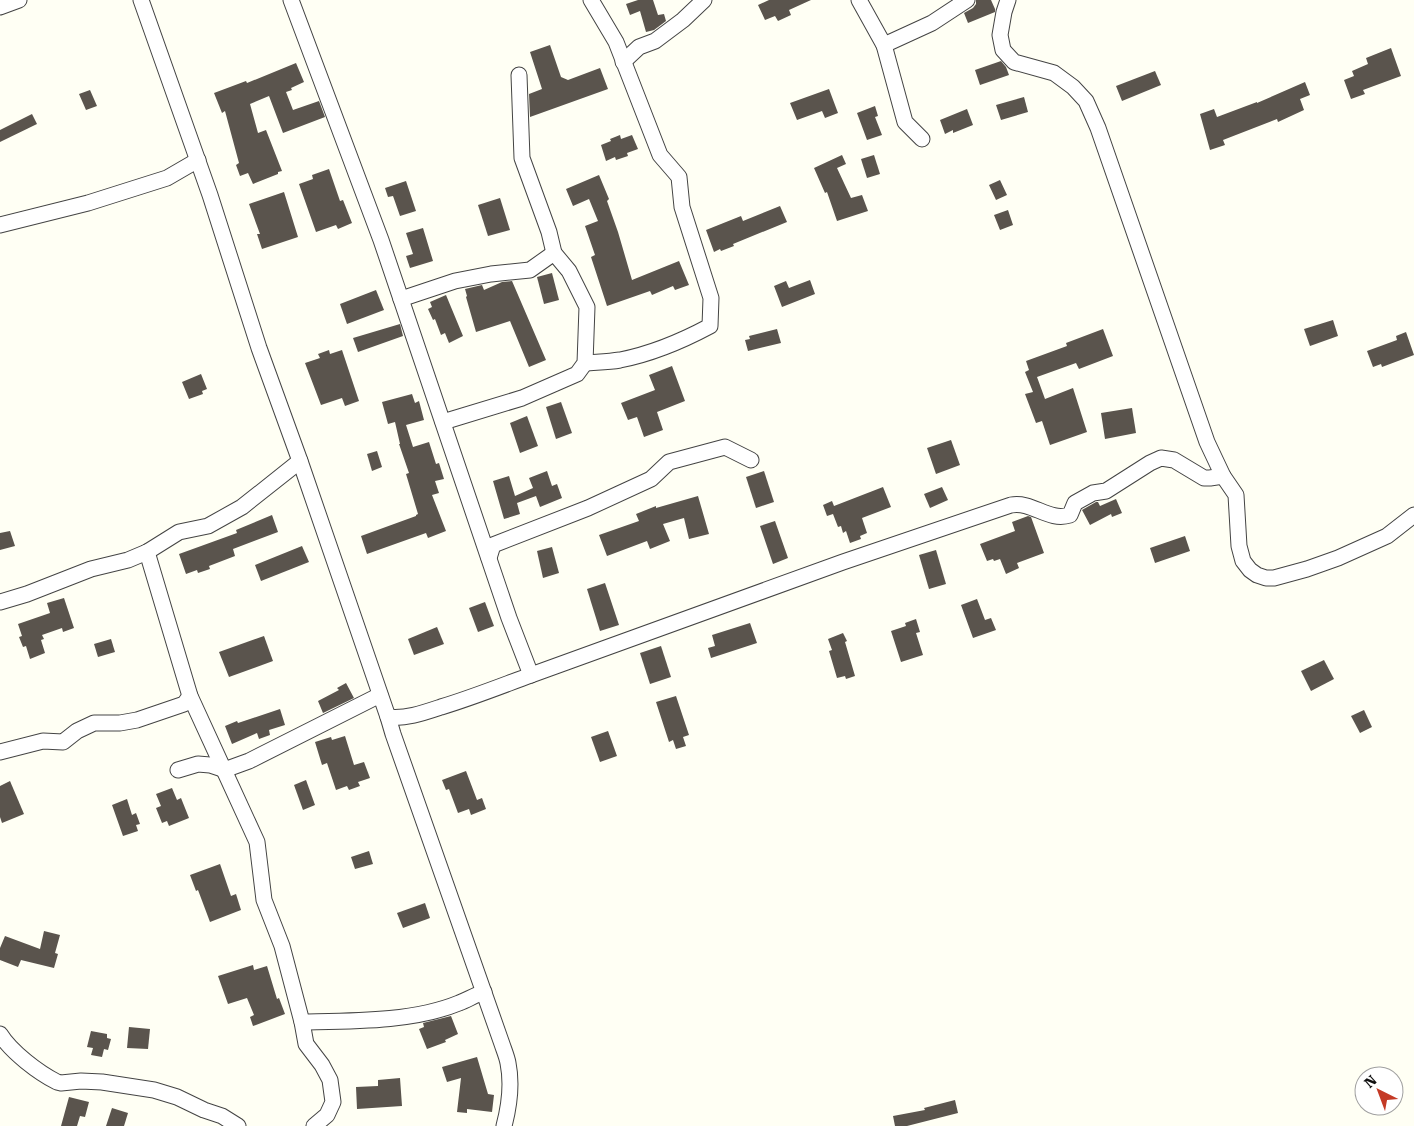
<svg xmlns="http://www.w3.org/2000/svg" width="1414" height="1126" font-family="'Roboto Serif',serif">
	<rect width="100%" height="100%" fill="#fffff4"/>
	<g fill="#5a544d">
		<polygon points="638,0 653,0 658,15 664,14 666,21 654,30 646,32 640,11 630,15 626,4"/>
		<polygon points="769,0 811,0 789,10 791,15 778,21 775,16 765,20 758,5"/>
		<polygon points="976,0 991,0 995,9 995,12 968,23 964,13 973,8 976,4"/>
		<polygon points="550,45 561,77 568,80 600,68 608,89 530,117 529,94 542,89 530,52"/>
		<polygon points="1391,48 1401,76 1363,90 1365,94 1351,99 1344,80 1354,76 1352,71 1368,64 1366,58"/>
		<polygon points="1001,61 1006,67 1009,75 980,85 975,70"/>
		<polygon points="296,63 304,82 291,88 292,90 286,92 293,110 319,101 325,117 283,133 269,96 250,104 258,133 266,130 282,171 278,172 278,174 253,184 248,173 240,176 236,165 239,163 225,111 222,113 214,93 246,81 247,83"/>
		<polygon points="1155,71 1161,85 1122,101 1116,86"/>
		<polygon points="1305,82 1310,95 1300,99 1304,110 1278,122 1277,119 1223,140 1225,145 1210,150 1200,114 1214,109 1217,117 1257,102 1257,103"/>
		<polygon points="829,89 838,113 825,118 822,111 797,120 790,103"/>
		<polygon points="90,90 97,106 86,110 79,94"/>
		<polygon points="1024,97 1028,112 1001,120 996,105"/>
		<polygon points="875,106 878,116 875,117 882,135 867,140 857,113"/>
		<polygon points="967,109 973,125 953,133 953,130 945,134 940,120"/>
		<polygon points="32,114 37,124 0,142 0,130"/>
		<polygon points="620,135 621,139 632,135 638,149 627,153 628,156 616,160 615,157 606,161 601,145 611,141 610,139"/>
		<polygon points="842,155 846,164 837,168 851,198 862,195 868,211 837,221 827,192 825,193 814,168"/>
		<polygon points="874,155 880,174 867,178 861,159"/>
		<polygon points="329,169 340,201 343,200 352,223 338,229 336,225 316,232 299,184 313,179 312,175"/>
		<polygon points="599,175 609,199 607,201 618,232 632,280 679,261 689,285 675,290 673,286 652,295 650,291 607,306 591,257 595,255 585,226 598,221 589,199 573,206 566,189"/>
		<polygon points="1000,180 1007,195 996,200 989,185"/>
		<polygon points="406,181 416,211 400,216 393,196 388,197 385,188"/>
		<polygon points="284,192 298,237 262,249 257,234 260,234 249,204"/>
		<polygon points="500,198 510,230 488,236 478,205"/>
		<polygon points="780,206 787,222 733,244 734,246 721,251 720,249 714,252 706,230 741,216 743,221"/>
		<polygon points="1008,210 1013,225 1000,230 994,215"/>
		<polygon points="423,228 433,261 410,268 406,256 413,254 406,233"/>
		<polygon points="552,273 559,300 544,304 537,277"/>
		<polygon points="810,280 815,294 782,307 774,286 786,281 789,288"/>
		<polygon points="512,281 546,360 529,367 510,321 476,332 466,297 467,296 465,289 482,285 484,290 502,282"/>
		<polygon points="376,290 384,310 347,324 340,304"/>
		<polygon points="446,295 463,336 449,343 445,333 441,335 435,319 433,320 428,309 432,307 430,302"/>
		<polygon points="1333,320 1338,336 1310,346 1304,329"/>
		<polygon points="400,324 403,336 358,352 353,338"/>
		<polygon points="777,329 781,343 748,351 745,340 750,339 749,336"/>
		<polygon points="1103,329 1113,356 1079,369 1076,363 1037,377 1045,399 1073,388 1087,432 1050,445 1042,421 1036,423 1025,394 1033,392 1025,372 1029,370 1026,361 1067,346 1066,343"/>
		<polygon points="1406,332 1414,355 1382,367 1381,364 1373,367 1367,351 1397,340 1396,336"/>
		<polygon points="329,350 330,354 342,350 359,401 345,406 342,398 321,405 305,363 320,358 318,354"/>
		<polygon points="672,366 685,401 657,412 663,430 644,437 637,417 628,420 621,403 655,390 649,375"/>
		<polygon points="201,374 207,389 202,391 203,394 189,399 182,382"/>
		<polygon points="412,394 415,403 419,401 424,420 406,425 413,447 429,442 436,464 439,463 444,479 435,481 439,493 432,495 446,531 428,538 426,533 367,554 361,536 416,516 416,515 418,514 406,474 409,473 399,444 400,444 395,422 388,424 382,402"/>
		<polygon points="561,402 572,433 556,439 546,407"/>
		<polygon points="1132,408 1136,433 1105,439 1101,413"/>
		<polygon points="527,416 538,446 520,453 510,423"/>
		<polygon points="951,440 960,465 936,474 927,448"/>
		<polygon points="377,451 382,467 372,471 367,454"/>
		<polygon points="547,471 552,486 557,484 562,498 540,507 536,496 517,503 520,514 504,519 493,481 509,476 515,496 533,488 529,478"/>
		<polygon points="764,471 774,502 756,508 746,477"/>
		<polygon points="883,487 891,507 862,518 867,533 860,536 861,539 850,543 846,531 843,533 841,526 838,527 833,514 827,516 823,505 832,501 834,506"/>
		<polygon points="942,487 948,500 930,508 924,494"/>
		<polygon points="698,496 709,534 689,539 684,518 663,524 670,541 650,549 647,541 607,556 599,535 639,521 636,514 656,506 656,508"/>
		<polygon points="1116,499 1122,513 1112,517 1111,514 1090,525 1082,510 1096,502 1098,502 1100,506"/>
		<polygon points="272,515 278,532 233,549 235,556 209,566 210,569 198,573 197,570 186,574 179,554 237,533 236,530"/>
		<polygon points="1028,516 1031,517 1044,553 1017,563 1019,568 1006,574 1000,559 994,561 993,559 987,561 980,544 1015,531 1012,522"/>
		<polygon points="775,521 788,558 773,564 760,526"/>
		<polygon points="10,531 15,546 0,550 0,533"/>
		<polygon points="1185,536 1190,551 1155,563 1150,548"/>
		<polygon points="302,546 309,562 261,581 255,565"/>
		<polygon points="552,547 559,573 543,578 537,551"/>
		<polygon points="936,550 946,584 929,589 919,555"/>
		<polygon points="605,583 619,625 600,631 587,589"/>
		<polygon points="64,598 74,628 63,632 62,628 42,635 44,639 41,640 45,653 30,659 26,646 23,647 19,637 22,636 18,624 50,613 47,603"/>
		<polygon points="977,599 985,620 991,618 996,630 973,638 961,605"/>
		<polygon points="485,602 494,626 478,632 469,608"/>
		<polygon points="916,619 920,632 916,633 923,655 901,662 891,631 906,626 905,623"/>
		<polygon points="750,623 757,643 711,658 708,648 715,646 712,635"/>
		<polygon points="437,627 444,644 414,655 408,639"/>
		<polygon points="843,633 847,641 845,642 855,676 846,679 845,676 837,678 829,651 832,650 828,639"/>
		<polygon points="264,636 273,661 229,677 219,652"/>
		<polygon points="111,639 115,652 98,657 94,644"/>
		<polygon points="661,646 671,677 650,684 640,653"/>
		<polygon points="1324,660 1334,679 1311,691 1301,671"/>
		<polygon points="346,683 354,698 323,713 318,701 339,690 337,688"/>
		<polygon points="676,696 689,735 683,737 686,746 676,749 673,740 669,742 656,702"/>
		<polygon points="280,709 285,725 269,730 270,735 259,739 257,733 232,744 225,726 237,721 238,723"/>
		<polygon points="1364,710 1372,727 1360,733 1351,716"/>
		<polygon points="608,731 617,756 600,762 591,737"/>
		<polygon points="345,736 354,765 364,762 370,778 358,782 360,786 349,790 347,786 336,790 327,763 322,765 315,742 331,737 332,740"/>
		<polygon points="466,771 477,800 482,798 486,809 471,815 469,809 458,813 449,789 446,790 442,780"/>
		<polygon points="306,780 315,805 303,810 294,785"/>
		<polygon points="10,781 24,814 2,823 0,817 0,786"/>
		<polygon points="172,788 177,800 181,798 189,818 169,826 167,821 162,823 156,808 161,806 156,794"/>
		<polygon points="127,799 132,815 136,813 140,824 136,825 138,831 123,836 112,805"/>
		<polygon points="369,851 373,864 355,869 351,857"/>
		<polygon points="220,864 231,896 236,894 241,910 210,922 198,890 196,891 190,875"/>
		<polygon points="425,903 430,918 403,928 397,913"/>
		<polygon points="44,931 60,935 55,953 58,954 54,968 21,960 18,967 0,960 0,948 5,936 40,949"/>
		<polygon points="253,965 254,970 267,966 277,999 279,998 285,1014 253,1026 250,1017 254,1015 247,998 228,1004 218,976"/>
		<polygon points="451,1016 458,1034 445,1040 446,1042 427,1049 419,1029 424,1027 423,1023"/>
		<polygon points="129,1027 150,1029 148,1049 127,1048"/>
		<polygon points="91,1031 107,1034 107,1038 111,1039 108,1050 104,1049 102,1057 91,1055 93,1048 87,1047"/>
		<polygon points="477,1057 488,1094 494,1095 492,1112 467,1109 467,1113 457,1112 461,1078 447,1082 442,1067"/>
		<polygon points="400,1078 402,1106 357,1109 356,1087 378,1086 378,1080"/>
		<polygon points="69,1097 89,1102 85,1117 80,1116 77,1126 61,1126"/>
		<polygon points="955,1100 958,1113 907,1126 895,1126 893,1116 925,1110 924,1108"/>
		<polygon points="112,1108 128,1113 124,1126 106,1126"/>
	</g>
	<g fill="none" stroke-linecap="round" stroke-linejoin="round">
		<defs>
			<g id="minor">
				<path d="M141 0 210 195 259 348 300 461 388 717 393 734 502 1044C504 1050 507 1057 508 1063 512 1083 509 1107 504 1126"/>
				<path d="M291 0 381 240 509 618 531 675C501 686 471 698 441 707 423 713 406 719 388 717"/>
				<polyline points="859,0 884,45 932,23 967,0"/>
				<polyline points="1008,0 1004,12 1000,35 1003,50 1014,62 1054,73 1073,87 1086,101 1098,128 1207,442 1223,476 1236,495 1239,546 1243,561 1250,570 1257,575 1266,578 1274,578 1307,569 1338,558 1387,536 1414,515"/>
				<polyline points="0,7 19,0"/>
				<polyline points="884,45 905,122 922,139"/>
				<polyline points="623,62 639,47 655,41 683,20 704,0"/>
				<polyline points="0,225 88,203 167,178 198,160"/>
				<polyline points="401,299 455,281 491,274 530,270 554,253"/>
				<path d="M585 363C596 362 608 362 620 360 651 354 682 341 710 326L711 298 682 207 679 177 660 155 616 42 591 0"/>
				<polyline points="443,422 522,398 577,374 585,363 587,307 569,271 554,253 549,232 522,158 519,75"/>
				<polyline points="147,552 190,696 257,842 264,900 282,946 302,1022 306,1044 322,1065 330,1080 333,1102 327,1115 314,1126"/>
				<polyline points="489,558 493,545 588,508 651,479 669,462 725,447 751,460"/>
				<polyline points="0,602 27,594 91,569 128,560 147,552 179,532 208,526 242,507 300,461"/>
				<path d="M531 675 843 562 1011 505C1033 501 1048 522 1070 515L1075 503 1093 493 1106 491 1150 463 1161 458 1174 460 1204 478H1210L1223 476"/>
				<polyline points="0,752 43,741 63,742 77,731 94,723 120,723 137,720 184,704 190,696"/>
				<polyline points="178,770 198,764 210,765 222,769 227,769 249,761 380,695"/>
				<path d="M302 1022C352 1021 413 1022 459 1003 467 1000 475 995 484 992"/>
				<path d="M0 1034C11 1052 39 1073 57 1082L61 1083 81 1081 102 1082 154 1090 177 1097 204 1110 222 1116 238 1126"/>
			</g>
		</defs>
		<use href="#minor" stroke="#444" stroke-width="17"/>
		<use href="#minor" stroke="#fff" stroke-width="15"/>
	</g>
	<g transform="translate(1379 1091) rotate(318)"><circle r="24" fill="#ffffff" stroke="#a0a0a0"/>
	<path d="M0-4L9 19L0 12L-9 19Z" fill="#c43a26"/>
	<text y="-8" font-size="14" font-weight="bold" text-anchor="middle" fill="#111111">N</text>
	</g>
</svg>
